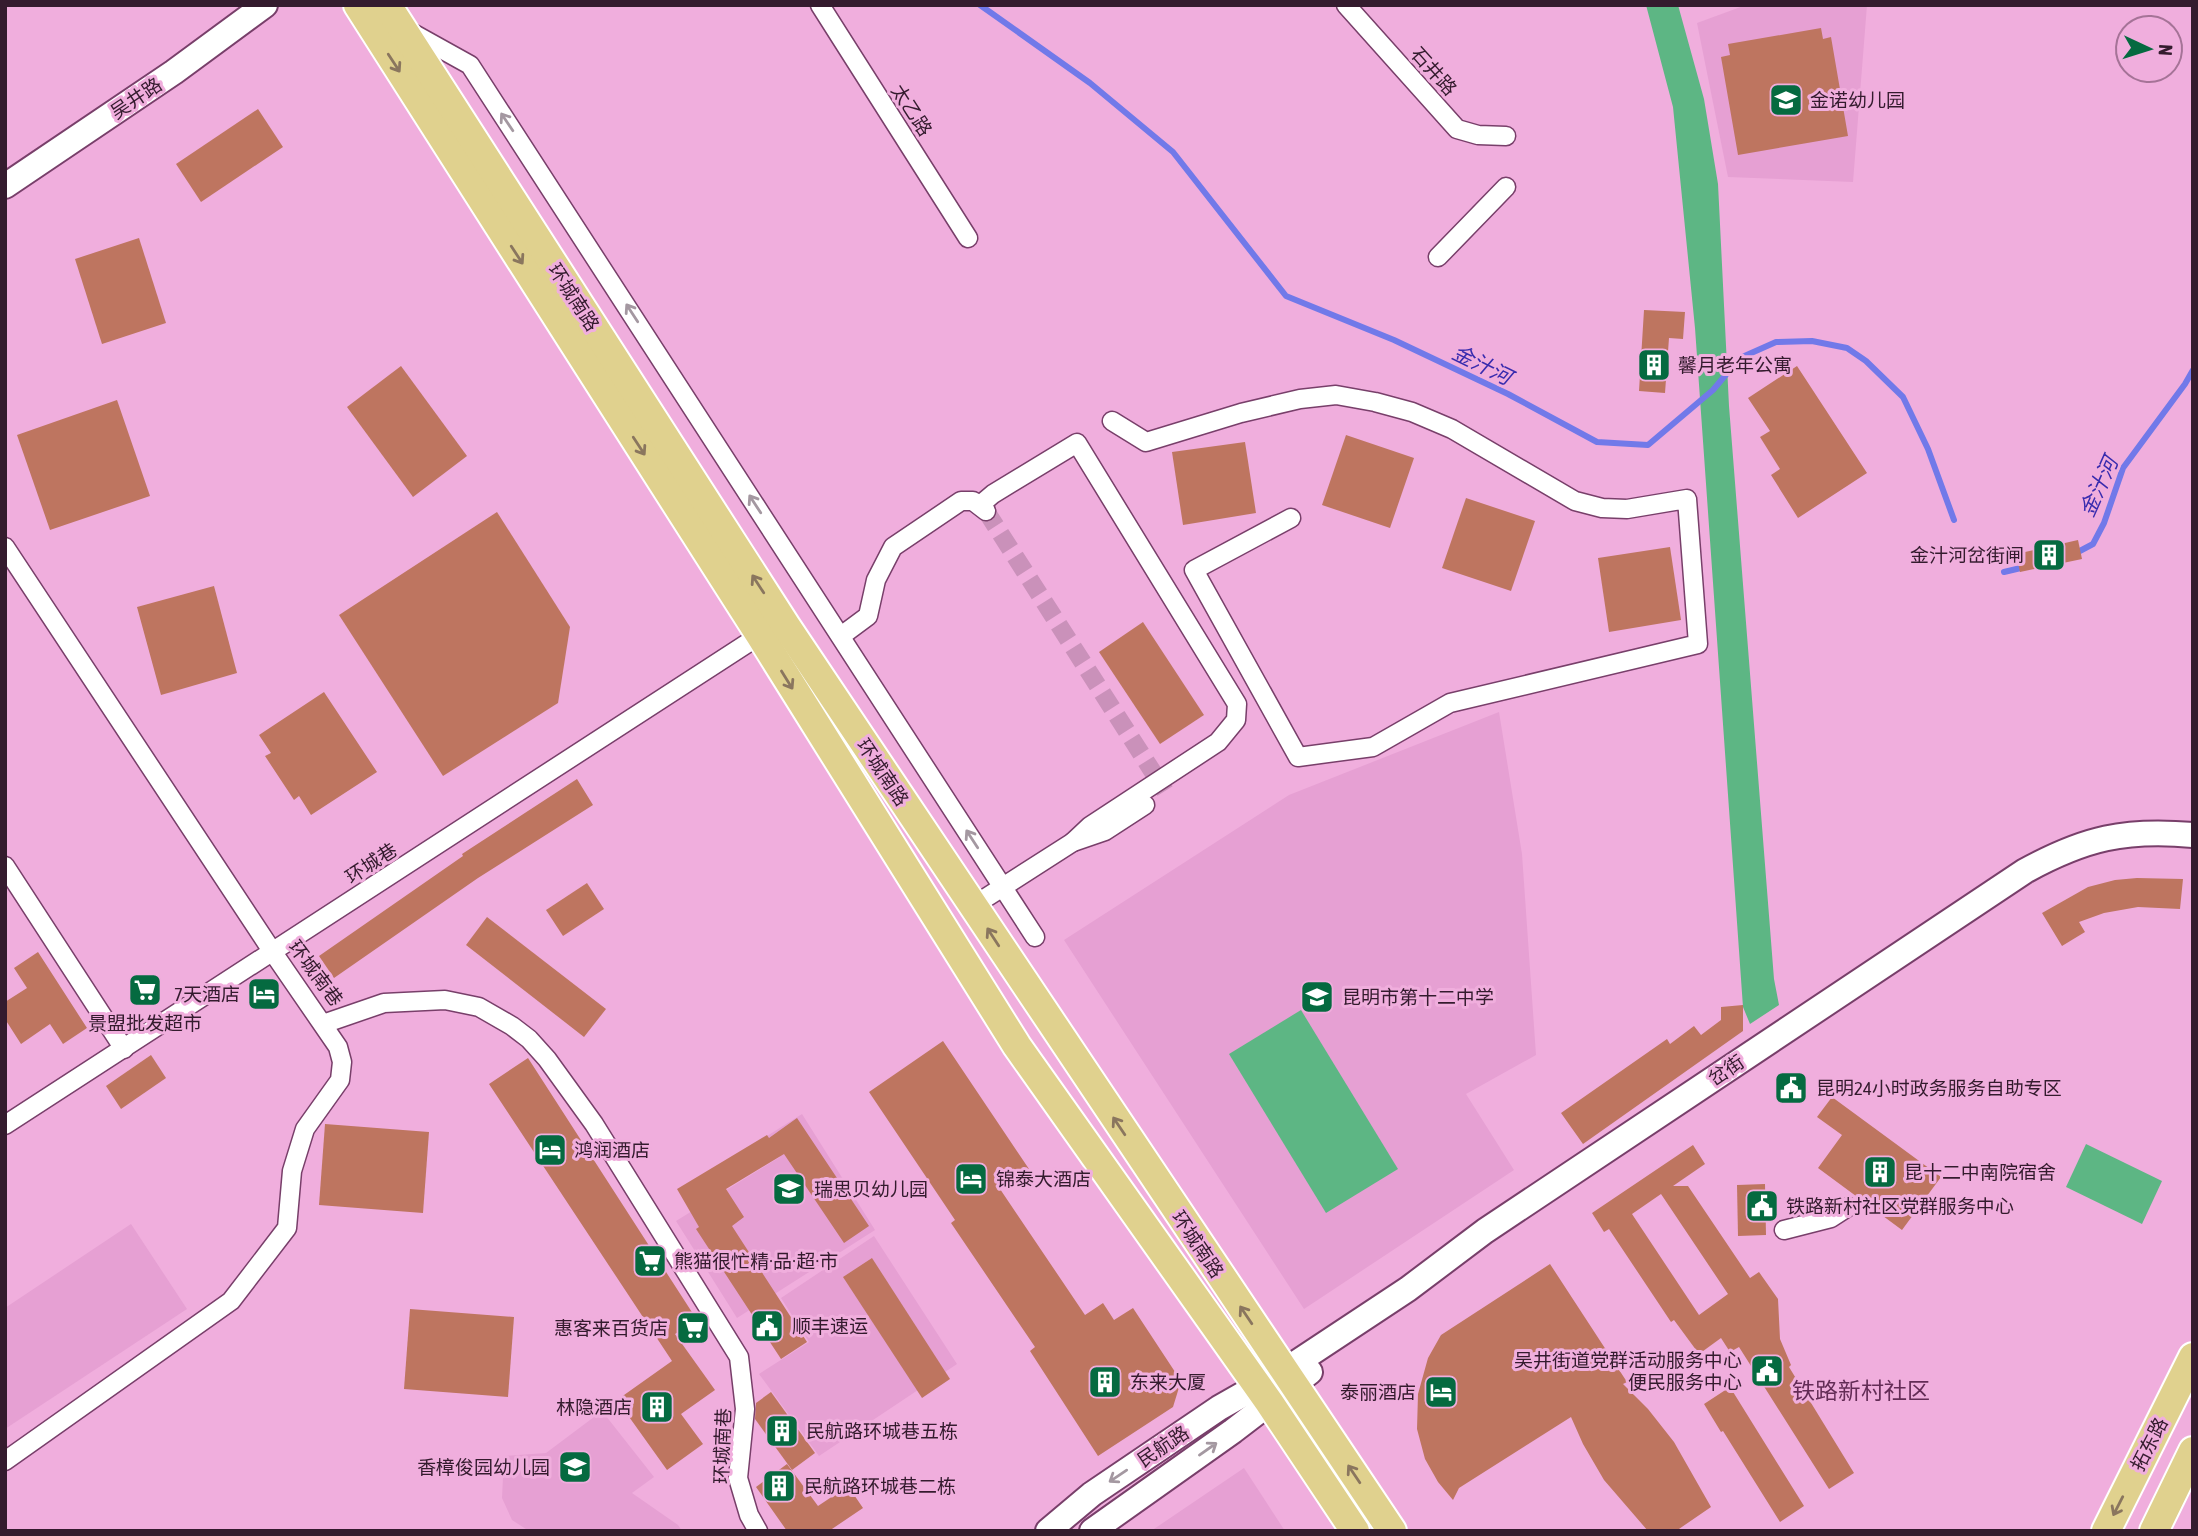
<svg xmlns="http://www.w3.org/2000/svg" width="2198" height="1536" font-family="'Asap Condensed','Noto Sans SC',sans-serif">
	<rect width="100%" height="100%" fill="#f0aedd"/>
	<g fill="#e6a0d3">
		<polygon points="1746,5 1867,5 1853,182 1728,177 1697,23"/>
		<polygon points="1499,712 1522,854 1536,1055 1466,1094 1514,1170 1304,1309 1064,940 1289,795"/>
		<polygon points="802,1114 875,1230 737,1318 676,1221 780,1157 767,1136"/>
		<polygon points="131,1224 187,1309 5,1429 5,1308"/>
		<polygon points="874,1236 957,1364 819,1456 759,1374 809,1342 781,1298"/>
		<polygon points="602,1411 654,1477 632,1493 678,1525 682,1531 559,1531 557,1529 529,1531 512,1520 502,1498 504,1456 546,1453"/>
		<polygon points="1244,1468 1285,1531 1151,1531"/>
	</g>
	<g fill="#5db684">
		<polygon points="1646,5 1678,5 1704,99 1718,184 1729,406 1774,979 1779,1005 1750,1024 1743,1007 1695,328 1673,107"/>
		<polygon points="1301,1010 1398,1169 1326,1213 1229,1054"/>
		<polygon points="2086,1144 2162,1181 2142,1224 2066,1187"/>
	</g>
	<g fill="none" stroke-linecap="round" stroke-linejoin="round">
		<g stroke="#7179e9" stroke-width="6">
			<polyline points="980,5 1090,83 1173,152 1286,296 1394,340 1508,394 1597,442 1648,445 1713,390 1740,358 1776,342 1812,341 1847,348 1866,361 1903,397 1928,449 1954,520"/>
			<polyline points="2076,553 2093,544 2104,523 2123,468 2185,384 2193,370"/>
			<polyline points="2004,572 2025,567"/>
		</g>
	</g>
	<g fill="#be7560" fill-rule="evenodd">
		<polygon points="1821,28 1823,39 1831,37 1848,136 1738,155 1721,57 1730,55 1728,44"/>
		<polygon points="258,109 283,147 201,202 176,164"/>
		<polygon points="139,238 166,323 102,344 75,259"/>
		<polygon points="1644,310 1685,312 1683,339 1669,338 1665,393 1639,391"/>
		<polygon points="401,366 467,456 413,497 347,407"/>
		<polygon points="1797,366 1867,473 1798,518 1771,475 1780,469 1760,437 1770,431 1748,398"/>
		<polygon points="117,400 150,496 50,530 17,435"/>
		<polygon points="1346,435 1414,458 1390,528 1322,505"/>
		<polygon points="1245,442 1256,513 1183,525 1172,452"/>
		<polygon points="1466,498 1535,521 1511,591 1442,568"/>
		<polygon points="497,512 570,627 558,703 443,776 339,615"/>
		<polygon points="2078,540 2082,559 2020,572 2016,554"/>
		<polygon points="1670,547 1681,620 1609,632 1598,558"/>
		<polygon points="214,586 237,673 161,695 137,607"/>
		<polygon points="1143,622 1204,715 1160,744 1099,652"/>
		<polygon points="324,692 377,772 311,815 299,796 294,800 265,756 271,753 259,735"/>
		<polygon points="577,779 593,805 478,878 334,978 319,956 463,856 462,854"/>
		<polygon points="2137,878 2183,879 2180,909 2138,907 2104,913 2079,922 2085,932 2062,946 2042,913 2088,887 2115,880"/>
		<polygon points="587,883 604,909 563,936 546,910"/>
		<polygon points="487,917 606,1009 584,1037 466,945"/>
		<polygon points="38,952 87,1028 63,1044 50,1024 21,1044 5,1019 5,1002 27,988 14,968"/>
		<polygon points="1743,1005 1743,1031 1583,1144 1561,1113 1667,1039 1670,1044 1694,1026 1701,1035 1721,1020 1721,1007"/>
		<polygon points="943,1041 1029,1169 1000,1189 1085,1315 1103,1303 1114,1320 1133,1308 1181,1381 1173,1407 1098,1456 1030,1351 1035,1347 951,1223 955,1220 869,1092"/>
		<polygon points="151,1055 166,1078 121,1109 106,1086"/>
		<polygon points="528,1058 697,1320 675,1334 715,1390 681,1414 703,1444 667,1470 617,1400 672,1361 489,1084"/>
		<polygon points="1832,1097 1941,1177 1902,1230 1818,1168 1842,1135 1817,1117"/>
		<polygon points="797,1118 869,1226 844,1243 784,1154 726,1189 744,1217 732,1226 807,1342 781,1359 696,1229 699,1227 677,1189 767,1135 769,1138"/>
		<polygon points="325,1124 429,1132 423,1213 319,1205"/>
		<path d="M1693 1145 1705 1164 1673 1186H1688L1750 1278 1759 1272 1778 1299 1780 1339 1791 1365 1789 1367 1854 1473 1829 1489 1739 1347 1730 1352 1721 1338 1699 1354 1674 1320 1671 1322 1609 1229 1604 1232 1592 1213ZM1661 1194 1728 1294 1699 1315 1632 1214Z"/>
		<polygon points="1765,1184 1766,1235 1738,1236 1737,1185"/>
		<polygon points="872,1258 950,1379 922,1398 843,1277"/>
		<polygon points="1550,1264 1627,1382 1623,1384 1648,1409 1674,1442 1711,1507 1676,1531 1648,1531 1604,1480 1583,1444 1571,1417 1459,1488 1453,1500 1438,1482 1425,1459 1417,1429 1418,1394 1428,1358 1441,1335"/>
		<polygon points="410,1309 514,1317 508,1397 404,1389"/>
		<polygon points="1730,1387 1804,1506 1780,1522 1723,1431 1721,1432 1704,1404"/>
		<polygon points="771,1392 815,1453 792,1470 755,1419 756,1403"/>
		<polygon points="787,1464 818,1506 848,1486 863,1508 829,1531 787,1531 756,1487"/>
	</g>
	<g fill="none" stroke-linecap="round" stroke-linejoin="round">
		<polyline stroke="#ca91ba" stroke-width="18" stroke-dasharray="18 9" stroke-linecap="butt" points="986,511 1165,791"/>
		<defs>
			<g id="street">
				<polyline points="820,5 968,238"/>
				<polyline points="1346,5 1457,129 1478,135 1506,136"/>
				<polyline points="407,30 470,65 1035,937"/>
				<polyline points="1438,257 1506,187"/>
				<polyline points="1112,421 1146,442 1241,413 1300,399 1336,395 1375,402 1412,412 1452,429 1575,501 1602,508 1627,509 1687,499 1698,644 1450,703 1373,747 1298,757 1194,570 1291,518"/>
				<polyline points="980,505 993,494 1077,443 1237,704 1236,720 1218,742 1090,826 1073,842"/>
				<polyline points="5,547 272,951 338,1047 342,1062 340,1080 305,1129 292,1171 287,1228 231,1301 5,1461"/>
				<polyline points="841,636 868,616 876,580 893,547 961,501 973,501 986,511"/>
				<polyline points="5,866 124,1049"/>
				<polyline points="973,906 1073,842 1105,831 1145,805"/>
				<polyline points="323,1024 384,1003 445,1000 479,1007 512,1026 529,1039 547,1059 594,1124 739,1357 745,1409 738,1478 749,1515 758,1531"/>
				<polyline points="5,1125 760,635"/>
				<polyline points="1784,1230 1831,1218 1848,1207"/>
			</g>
			<g id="secondary">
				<polyline points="5,186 174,72 265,5"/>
				<path d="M1048 1531 1092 1494 1219 1408 1284 1371 1408 1289 1485 1231 2025 871C2085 838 2125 829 2193 835"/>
				<polyline points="1092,1531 1233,1431 1310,1372"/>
			</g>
			<g id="primary">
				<polyline points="358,5 760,635 1017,1046 1269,1402 1355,1531"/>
				<polyline points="387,5 786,626 1392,1531"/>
				<polyline points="2106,1531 2193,1357"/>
				<polyline points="2154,1531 2193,1451"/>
			</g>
		</defs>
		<use href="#street" stroke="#783f6a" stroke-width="21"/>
		<use href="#secondary" stroke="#783f6a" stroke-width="28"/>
		<use href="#primary" stroke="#fff" stroke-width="32"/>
		<use href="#street" stroke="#fff" stroke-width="18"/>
		<use href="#secondary" stroke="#fff" stroke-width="24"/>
		<use href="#primary" stroke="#e0d18e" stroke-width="28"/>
	</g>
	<defs><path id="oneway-shaft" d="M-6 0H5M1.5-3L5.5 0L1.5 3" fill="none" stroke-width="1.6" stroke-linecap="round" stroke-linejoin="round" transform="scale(1.75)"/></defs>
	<g stroke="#8a765e">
		<use href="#oneway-shaft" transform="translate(394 63) rotate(57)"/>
		<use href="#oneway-shaft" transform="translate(517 255) rotate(57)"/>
		<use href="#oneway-shaft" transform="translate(639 446) rotate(57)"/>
		<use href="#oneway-shaft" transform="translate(758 584) rotate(-123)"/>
		<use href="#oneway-shaft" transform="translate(787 680) rotate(58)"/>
		<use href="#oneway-shaft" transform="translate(993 937) rotate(-123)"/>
		<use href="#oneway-shaft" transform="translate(1119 1126) rotate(-124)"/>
		<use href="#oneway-shaft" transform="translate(1246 1315) rotate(-124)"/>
		<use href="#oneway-shaft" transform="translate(1354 1474) rotate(-124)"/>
		<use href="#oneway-shaft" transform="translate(2118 1506) rotate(117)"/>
	</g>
	<g stroke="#a498a1">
		<use href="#oneway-shaft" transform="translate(507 122) rotate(-124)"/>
		<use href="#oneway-shaft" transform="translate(632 313) rotate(-123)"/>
		<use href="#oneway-shaft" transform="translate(755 504) rotate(-123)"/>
		<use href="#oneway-shaft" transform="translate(972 839) rotate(-123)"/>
		<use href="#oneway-shaft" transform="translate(1208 1449) rotate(-35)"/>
		<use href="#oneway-shaft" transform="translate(1118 1476) rotate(146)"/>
	</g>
	<defs>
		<symbol id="school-square" viewBox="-11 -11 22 22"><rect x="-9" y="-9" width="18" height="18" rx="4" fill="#056a40" stroke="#f0aedd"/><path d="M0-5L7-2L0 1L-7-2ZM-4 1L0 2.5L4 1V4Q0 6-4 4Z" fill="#fff"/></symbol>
		<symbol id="building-square" viewBox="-11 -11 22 22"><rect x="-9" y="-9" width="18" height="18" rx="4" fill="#056a40" stroke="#f0aedd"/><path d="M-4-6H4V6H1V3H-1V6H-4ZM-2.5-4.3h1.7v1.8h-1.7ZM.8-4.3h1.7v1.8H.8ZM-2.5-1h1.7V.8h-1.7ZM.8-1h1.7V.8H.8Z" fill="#fff"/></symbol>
		<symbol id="supermarket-square" viewBox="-11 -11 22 22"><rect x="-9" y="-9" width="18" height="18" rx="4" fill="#056a40" stroke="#f0aedd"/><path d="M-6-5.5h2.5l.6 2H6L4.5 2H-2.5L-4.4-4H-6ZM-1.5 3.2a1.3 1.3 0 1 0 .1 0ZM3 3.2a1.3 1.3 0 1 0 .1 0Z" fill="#fff"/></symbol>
		<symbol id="hotel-square" viewBox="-11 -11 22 22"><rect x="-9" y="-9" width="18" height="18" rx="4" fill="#056a40" stroke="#f0aedd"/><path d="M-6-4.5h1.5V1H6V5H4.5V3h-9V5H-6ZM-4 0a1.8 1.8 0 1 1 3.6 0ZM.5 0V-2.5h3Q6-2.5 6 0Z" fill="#fff"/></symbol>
		<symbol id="civic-square" viewBox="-11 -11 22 22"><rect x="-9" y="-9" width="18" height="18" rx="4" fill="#056a40" stroke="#f0aedd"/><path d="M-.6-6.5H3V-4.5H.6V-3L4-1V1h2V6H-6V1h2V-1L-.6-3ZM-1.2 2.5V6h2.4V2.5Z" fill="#fff"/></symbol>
	</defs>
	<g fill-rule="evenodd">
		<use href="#school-square" x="1767" y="81" width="38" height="38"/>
		<use href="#building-square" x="1635" y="346" width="38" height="38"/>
		<use href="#building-square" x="2030" y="536" width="38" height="38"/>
		<use href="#supermarket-square" x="126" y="971" width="38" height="38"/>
		<use href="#hotel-square" x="245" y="975" width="38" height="38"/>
		<use href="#school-square" x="1298" y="978" width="38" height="38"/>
		<use href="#civic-square" x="1772" y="1069" width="38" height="38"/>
		<use href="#hotel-square" x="531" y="1131" width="38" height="38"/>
		<use href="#building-square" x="1861" y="1153" width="38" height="38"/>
		<use href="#hotel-square" x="952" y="1160" width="38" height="38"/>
		<use href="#school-square" x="770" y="1170" width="38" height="38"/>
		<use href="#civic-square" x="1743" y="1187" width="38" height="38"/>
		<use href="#supermarket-square" x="631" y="1242" width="38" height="38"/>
		<use href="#civic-square" x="748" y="1307" width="38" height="38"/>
		<use href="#supermarket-square" x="674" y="1309" width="38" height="38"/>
		<use href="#civic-square" x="1748" y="1352" width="38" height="38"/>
		<use href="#building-square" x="1086" y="1363" width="38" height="38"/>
		<use href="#hotel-square" x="1422" y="1373" width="38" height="38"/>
		<use href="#building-square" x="638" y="1388" width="38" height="38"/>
		<use href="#building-square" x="763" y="1412" width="38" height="38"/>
		<use href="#school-square" x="556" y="1448" width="38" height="38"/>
		<use href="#building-square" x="760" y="1467" width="38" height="38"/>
	</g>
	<g text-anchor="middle" stroke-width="6" stroke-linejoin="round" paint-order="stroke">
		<g font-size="19" fill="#341b2e" stroke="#f0aedd">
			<text transform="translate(1434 71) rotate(48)" y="7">石井路</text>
			<text transform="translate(136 98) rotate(-34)" y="7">吴井路</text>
			<text transform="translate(912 110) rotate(57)" y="7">太乙路</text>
			<text transform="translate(574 297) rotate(57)" y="7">环城南路</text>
			<text transform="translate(883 772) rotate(56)" y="7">环城南路</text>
			<text transform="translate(371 863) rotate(-33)" y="7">环城巷</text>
			<text transform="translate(316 973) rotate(53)" y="7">环城南巷</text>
			<text transform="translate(1726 1070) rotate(-34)" y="7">岔街</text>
			<text transform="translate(1198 1244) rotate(56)" y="7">环城南路</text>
			<text transform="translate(2149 1444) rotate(-63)" y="7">拓东路</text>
			<text transform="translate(722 1446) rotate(-88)" y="7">环城南巷</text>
			<text transform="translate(1163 1446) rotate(-34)" y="7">民航路</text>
		</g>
		<g font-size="19" fill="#341b2e" stroke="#f0aedd" text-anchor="start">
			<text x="1810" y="107">金诺幼儿园</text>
			<text x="1678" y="372">馨月老年公寓</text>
			<text x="2024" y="562" text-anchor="end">金汁河岔街闸</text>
			<text x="240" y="1001" text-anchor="end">7天酒店</text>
			<text x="1342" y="1004">昆明市第十二中学</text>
			<text x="145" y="1030" text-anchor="middle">景盟批发超市</text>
			<text x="1816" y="1095">昆明24小时政务服务自助专区</text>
			<text x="574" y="1157">鸿润酒店</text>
			<text x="1904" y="1179">昆十二中南院宿舍</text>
			<text x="996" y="1186">锦泰大酒店</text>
			<text x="814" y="1196">瑞思贝幼儿园</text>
			<text x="1786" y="1213">铁路新村社区党群服务中心</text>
			<text x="674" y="1268">熊猫很忙精·品·超·市</text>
			<text x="792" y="1333">顺丰速运</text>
			<text x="668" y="1335" text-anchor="end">惠客来百货店</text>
			<text x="1742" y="1367" text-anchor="end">吴井街道党群活动服务中心<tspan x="1742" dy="22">便民服务中心</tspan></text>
			<text x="1130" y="1389">东来大厦</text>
			<text x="1416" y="1399" text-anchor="end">泰丽酒店</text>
			<text x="632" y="1414" text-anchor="end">林隐酒店</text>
			<text x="806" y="1438">民航路环城巷五栋</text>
			<text x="550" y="1474" text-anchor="end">香樟俊园幼儿园</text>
			<text x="804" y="1493">民航路环城巷二栋</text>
		</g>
		<g font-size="21" font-style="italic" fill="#382bae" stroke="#f0aedd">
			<text transform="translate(1482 365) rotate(26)" y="7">金汁河</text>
			<text transform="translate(2099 487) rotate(-66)" y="7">金汁河</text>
		</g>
		<g font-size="23" fill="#632c56" stroke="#f0aedd">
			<text x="1861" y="1399">铁路新村社区</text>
		</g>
	</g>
	<rect width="2198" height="1536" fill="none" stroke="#341b2e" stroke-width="14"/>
	<g transform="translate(2149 49) rotate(94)"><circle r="33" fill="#f0aedd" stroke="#a57397" stroke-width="2"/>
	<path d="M0-5L12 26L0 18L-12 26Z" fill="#056a40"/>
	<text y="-10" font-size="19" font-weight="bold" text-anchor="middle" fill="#341b2e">N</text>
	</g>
</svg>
